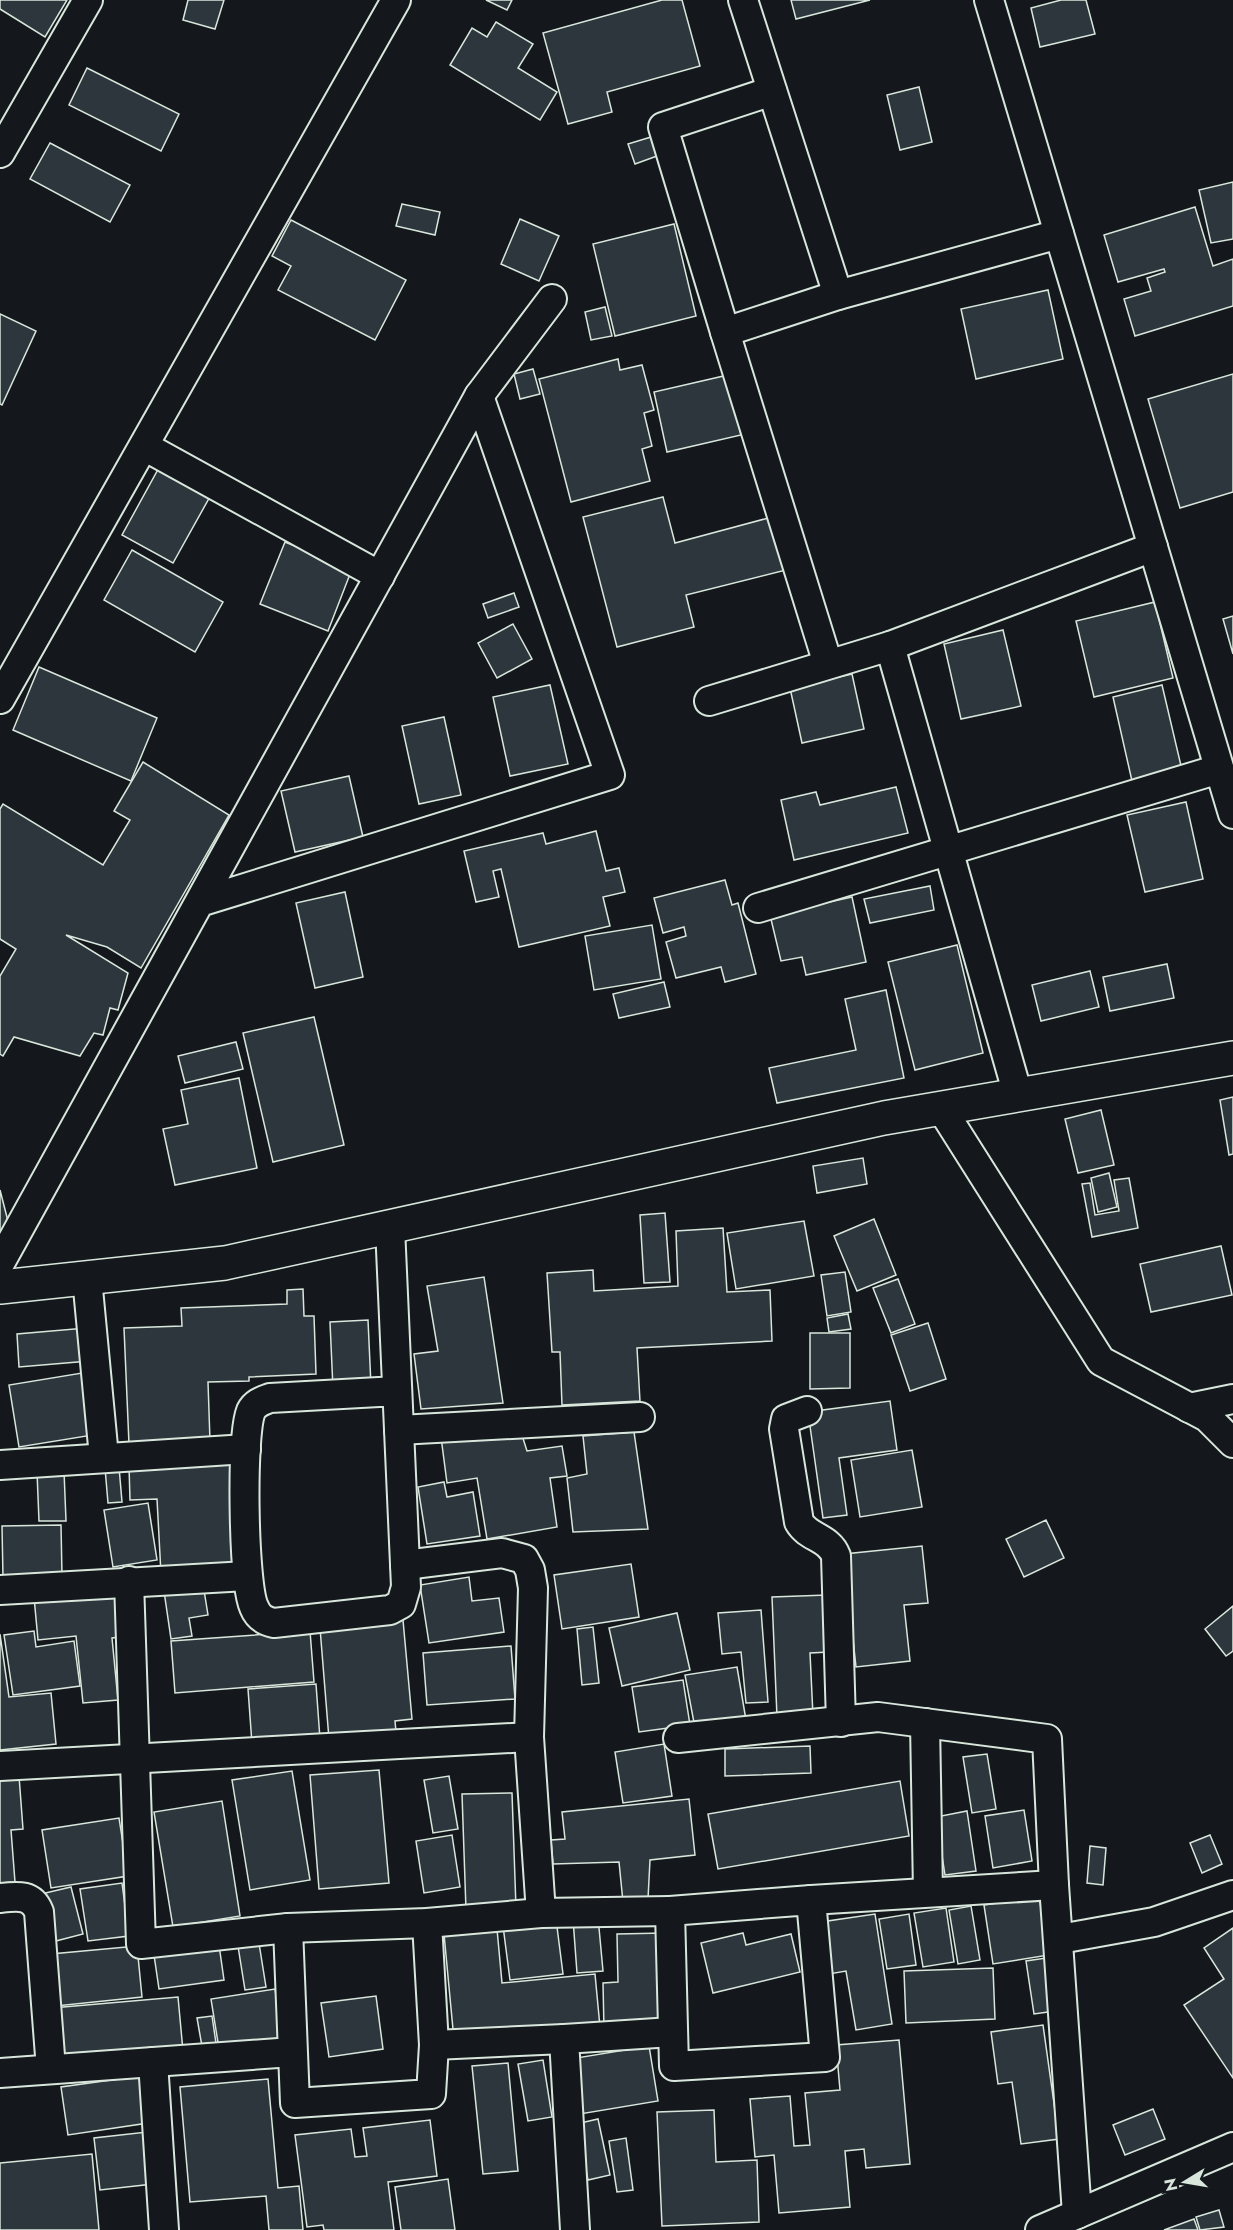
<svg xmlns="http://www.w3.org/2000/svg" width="1233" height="2230" font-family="Jost,sans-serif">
	<rect width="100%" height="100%" fill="#14181c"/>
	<g fill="#2c363c" stroke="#d8e6dc" stroke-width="1.5">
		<polygon points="0,0 67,0 45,37 0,9"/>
		<polygon points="188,0 224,0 215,29 183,20"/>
		<polygon points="486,0 512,0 507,10"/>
		<polygon points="662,0 682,0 700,66 607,92 612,112 568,124 543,33"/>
		<polygon points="791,0 870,0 796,19"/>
		<polygon points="1061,0 1086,0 1095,34 1040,47 1031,8"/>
		<polygon points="496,22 533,44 518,68 557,92 540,120 450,65 472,28 487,37"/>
		<polygon points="87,68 179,114 161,151 69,105"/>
		<polygon points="919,87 932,142 900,150 887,95"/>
		<polygon points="651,137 657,156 635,164 628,144"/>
		<polygon points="50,143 130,185 110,222 30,179"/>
		<polygon points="1233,182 1233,239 1211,243 1199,190"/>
		<polygon points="402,204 440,212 435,235 396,226"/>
		<polygon points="1195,207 1213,266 1233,259 1233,306 1135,336 1124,299 1151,291 1147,278 1165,272 1164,269 1118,282 1104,235"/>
		<polygon points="520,219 559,236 539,281 501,264"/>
		<polygon points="291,220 406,280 375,340 278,290 291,266 272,256"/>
		<polygon points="674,224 696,316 615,336 593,244"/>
		<polygon points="1048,290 1063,359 976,379 961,309"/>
		<polygon points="605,307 612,336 591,340 585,312"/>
		<polygon points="0,314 36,331 2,405 0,404"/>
		<polygon points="618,359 620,370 642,365 654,410 644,413 652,446 642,449 650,481 571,502 539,379"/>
		<polygon points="533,369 540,394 520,399 514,374"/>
		<polygon points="1233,374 1233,492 1180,508 1148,399"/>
		<polygon points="728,375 741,435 667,452 654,392"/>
		<polygon points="161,464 212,493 173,563 122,535"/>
		<polygon points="663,497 675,543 772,517 786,570 686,595 694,627 617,647 583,517"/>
		<polygon points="285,542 352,569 328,631 260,604"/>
		<polygon points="132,550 223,602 195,652 104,600"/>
		<polygon points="514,593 519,607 488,618 483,604"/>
		<polygon points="1155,602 1173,678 1094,697 1076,621"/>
		<polygon points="1233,616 1233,654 1223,619"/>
		<polygon points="513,624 532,659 497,678 478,643"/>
		<polygon points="1003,630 1021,706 961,719 944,644"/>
		<polygon points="39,667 157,718 131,781 13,730"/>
		<polygon points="852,674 864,729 802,743 790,688"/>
		<polygon points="550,685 568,764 510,776 493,697"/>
		<polygon points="1162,685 1182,770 1132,781 1113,697"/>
		<polygon points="444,717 461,795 419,804 402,726"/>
		<polygon points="143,762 229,815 141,968 107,947 66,935 128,973 118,1010 110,1008 103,1035 94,1033 80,1056 14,1037 3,1056 0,1054 0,976 16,949 0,939 0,809 3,804 103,865 130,820 114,811"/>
		<polygon points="349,776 363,837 295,852 281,791"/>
		<polygon points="896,787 908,833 794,860 781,800 816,792 820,805"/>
		<polygon points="1186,802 1203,879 1145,892 1127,815"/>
		<polygon points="596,831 606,871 619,868 625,892 603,897 610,926 519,947 501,869 493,871 499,897 476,902 464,851 543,833 546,844"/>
		<polygon points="725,880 732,905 738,903 756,974 725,982 721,967 676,978 666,942 686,936 684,927 663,933 654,898"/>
		<polygon points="930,886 934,910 870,923 864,899"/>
		<polygon points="345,892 363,977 315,988 296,903"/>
		<polygon points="852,897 866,962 806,975 802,957 781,961 770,915"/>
		<polygon points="652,925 661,979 594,990 585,936"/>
		<polygon points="957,945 983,1053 915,1070 888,962"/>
		<polygon points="1167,964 1174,998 1110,1011 1103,977"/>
		<polygon points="1090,971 1099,1007 1041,1021 1032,985"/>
		<polygon points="664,982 670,1007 619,1018 613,994"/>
		<polygon points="886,990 904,1078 777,1103 769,1068 856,1050 845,999"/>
		<polygon points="314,1017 344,1145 273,1162 243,1033"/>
		<polygon points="236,1042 243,1069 185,1083 178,1056"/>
		<polygon points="239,1078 257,1168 175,1185 163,1129 188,1124 181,1090"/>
		<polygon points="1233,1097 1233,1154 1229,1155 1220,1100"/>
		<polygon points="1101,1110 1114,1165 1078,1173 1065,1119"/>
		<polygon points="863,1158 867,1184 817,1193 813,1166"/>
		<polygon points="1109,1173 1117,1207 1098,1212 1091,1178"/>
		<polygon points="1129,1178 1138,1228 1092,1237 1082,1184 1090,1183 1095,1215 1119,1211 1114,1180"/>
		<polygon points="0,1190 10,1229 0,1231"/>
		<polygon points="665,1213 670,1282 644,1283 640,1215"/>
		<polygon points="874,1219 896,1275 857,1291 834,1236"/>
		<polygon points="804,1221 814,1276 736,1289 727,1233"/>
		<polygon points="723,1228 727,1292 770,1290 772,1341 637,1348 640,1401 562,1405 560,1352 552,1352 547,1273 593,1270 594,1291 678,1286 676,1231"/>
		<polygon points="1221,1246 1232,1295 1151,1312 1140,1264"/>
		<polygon points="845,1272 851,1312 827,1316 821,1275"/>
		<polygon points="484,1277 503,1403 421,1409 414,1354 438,1351 427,1286"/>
		<polygon points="898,1279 915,1324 891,1333 873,1288"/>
		<polygon points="303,1289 304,1316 314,1316 316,1374 249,1377 249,1381 208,1382 210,1441 129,1444 124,1328 182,1326 181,1308 287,1304 287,1290"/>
		<polygon points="848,1314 851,1329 829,1332 827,1318"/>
		<polygon points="368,1320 371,1386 333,1389 330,1322"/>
		<polygon points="928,1323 946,1379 910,1391 891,1335"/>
		<polygon points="86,1328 89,1361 19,1367 17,1334"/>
		<polygon points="810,1333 850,1333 850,1388 810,1389"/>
		<polygon points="82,1373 93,1435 19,1447 9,1385"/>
		<polygon points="890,1401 897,1450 839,1458 847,1515 823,1518 808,1412"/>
		<polygon points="521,1432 527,1451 562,1446 567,1476 550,1478 557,1527 487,1539 477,1478 447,1483 441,1437"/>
		<polygon points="634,1432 648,1529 573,1532 567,1478 587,1474 583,1436"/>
		<polygon points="912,1450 922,1507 860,1517 851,1460"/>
		<polygon points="236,1461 241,1570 161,1574 157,1499 130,1500 129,1466"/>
		<polygon points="119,1467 122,1502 108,1503 105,1468"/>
		<polygon points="64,1471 66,1521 39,1521 37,1472"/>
		<polygon points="444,1482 447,1497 473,1492 480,1536 427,1544 418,1487"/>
		<polygon points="148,1503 157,1560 113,1567 104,1510"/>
		<polygon points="1046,1520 1064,1558 1024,1577 1006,1539"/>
		<polygon points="61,1525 62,1576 3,1578 2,1526"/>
		<polygon points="922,1546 928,1603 904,1605 910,1661 856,1667 844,1554"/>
		<polygon points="631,1564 639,1617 562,1629 554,1575"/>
		<polygon points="469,1577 472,1601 499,1598 504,1632 429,1643 420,1585"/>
		<polygon points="203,1584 208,1615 189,1618 192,1636 171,1639 164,1591"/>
		<polygon points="116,1589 121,1637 112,1638 118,1700 83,1703 76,1636 38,1640 34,1597"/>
		<polygon points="827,1595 829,1652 810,1653 813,1716 777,1717 772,1597"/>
		<polygon points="1233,1606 1233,1651 1226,1656 1205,1629"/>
		<polygon points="761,1610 768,1702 746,1703 741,1652 722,1654 718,1613"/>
		<polygon points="677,1613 690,1670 622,1686 609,1628"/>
		<polygon points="403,1620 412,1719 395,1721 396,1732 329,1739 320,1628"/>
		<polygon points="593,1627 599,1683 582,1685 577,1629"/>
		<polygon points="34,1631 36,1647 74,1641 80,1686 13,1695 4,1635"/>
		<polygon points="310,1631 314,1682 175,1693 171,1641"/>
		<polygon points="0,1634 9,1697 51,1693 56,1744 0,1750"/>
		<polygon points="511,1646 515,1699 427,1705 423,1653"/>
		<polygon points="737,1667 746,1720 695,1728 685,1675"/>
		<polygon points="683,1680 690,1725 639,1732 632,1687"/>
		<polygon points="316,1684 320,1739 252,1744 248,1689"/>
		<polygon points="664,1744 672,1796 623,1803 615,1752"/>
		<polygon points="810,1746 811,1773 725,1776 725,1749"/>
		<polygon points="987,1754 996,1809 972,1813 963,1757"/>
		<polygon points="379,1770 389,1883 319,1889 310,1775"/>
		<polygon points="292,1771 310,1880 250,1890 232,1780"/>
		<polygon points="19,1776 23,1829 11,1830 15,1882 0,1883 0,1777"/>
		<polygon points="449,1776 458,1829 433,1833 424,1780"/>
		<polygon points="900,1781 909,1836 718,1869 708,1814"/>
		<polygon points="512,1793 516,1908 466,1910 462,1794"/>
		<polygon points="689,1799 695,1855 650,1860 648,1899 623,1902 619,1862 553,1864 551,1840 565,1839 562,1812"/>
		<polygon points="222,1801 240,1916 173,1927 154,1812"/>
		<polygon points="1024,1810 1032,1861 993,1868 985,1816"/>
		<polygon points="967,1811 976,1871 945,1875 936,1817"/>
		<polygon points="119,1818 128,1876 51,1888 42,1830"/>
		<polygon points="452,1835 460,1887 424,1893 416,1841"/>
		<polygon points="1210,1835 1222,1864 1202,1873 1190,1843"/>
		<polygon points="1090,1846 1106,1848 1103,1885 1087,1883"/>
		<polygon points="122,1883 129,1936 88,1941 80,1889"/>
		<polygon points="71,1887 83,1934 52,1942 41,1894"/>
		<polygon points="1039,1896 1049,1955 993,1964 984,1905"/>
		<polygon points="971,1906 980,1960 958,1964 949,1910"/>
		<polygon points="946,1908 954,1962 923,1967 914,1913"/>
		<polygon points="875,1914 892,2024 856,2030 846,1971 829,1974 821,1922"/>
		<polygon points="909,1914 916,1965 887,1969 879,1919"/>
		<polygon points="598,1917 603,1971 577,1973 573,1919"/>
		<polygon points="556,1919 563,1974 510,1980 503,1926"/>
		<polygon points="1233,1928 1233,2078 1184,2005 1224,1979 1204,1948"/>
		<polygon points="497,1929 502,1983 595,1974 600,2027 454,2040 444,1934"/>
		<polygon points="664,1933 660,2029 604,2030 603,1983 618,1982 617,1934"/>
		<polygon points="743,1933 746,1945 791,1934 800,1972 713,1993 701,1943"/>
		<polygon points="258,1937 266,1987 245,1990 237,1940"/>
		<polygon points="219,1945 224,1980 159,1989 154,1955"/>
		<polygon points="137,1946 142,1997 56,2006 51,1954"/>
		<polygon points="1046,1958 1055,2011 1034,2014 1026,1961"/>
		<polygon points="993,1968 995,2019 906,2023 904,1971"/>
		<polygon points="275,1989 284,2044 220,2055 211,1999"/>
		<polygon points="376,1996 383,2049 329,2057 321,2003"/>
		<polygon points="178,1997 183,2051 57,2062 52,2008"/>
		<polygon points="212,2016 217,2050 203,2052 197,2018"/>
		<polygon points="1043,2025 1059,2139 1021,2144 1012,2082 998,2084 991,2032"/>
		<polygon points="899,2040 910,2164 866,2168 864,2149 845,2151 850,2207 779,2213 774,2155 755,2157 750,2099 790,2096 794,2146 810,2145 805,2093 840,2090 836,2045"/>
		<polygon points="649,2046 658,2101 580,2114 570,2059"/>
		<polygon points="543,2060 552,2117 528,2121 518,2064"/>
		<polygon points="508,2063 518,2171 483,2174 472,2066"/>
		<polygon points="140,2076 148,2123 68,2135 61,2087"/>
		<polygon points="268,2079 278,2188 299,2186 303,2230 269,2230 266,2196 190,2202 180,2087"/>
		<polygon points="1153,2109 1165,2139 1125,2155 1113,2125"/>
		<polygon points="714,2110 716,2162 757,2160 759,2222 662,2226 657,2112"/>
		<polygon points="598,2119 610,2175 588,2180 576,2124"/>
		<polygon points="430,2120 437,2176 388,2182 394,2230 324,2230 323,2225 307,2227 295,2135 351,2129 355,2157 367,2156 363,2128"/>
		<polygon points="147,2132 153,2184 100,2190 94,2138"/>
		<polygon points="626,2138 633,2190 617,2192 609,2141"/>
		<polygon points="92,2154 99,2230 0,2230 0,2163"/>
		<polygon points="448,2179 455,2230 401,2230 395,2187"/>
		<polygon points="1219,2210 1224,2227 1200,2230 1196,2217"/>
		<polygon points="1194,2219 1198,2230 1164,2230"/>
	</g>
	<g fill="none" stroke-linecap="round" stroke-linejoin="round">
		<defs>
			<g id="street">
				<polyline points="743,0 838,295"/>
				<polyline points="989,0 1233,814"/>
				<polyline points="0,153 88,0"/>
				<polyline points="725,332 663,127 772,91"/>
				<polyline points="479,396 552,299"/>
				<polyline points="144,446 380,576"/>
				<polyline points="890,646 1153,547"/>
				<polyline points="828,664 725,332 838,295 1059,234"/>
				<polyline points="0,699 396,0"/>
				<polyline points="709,701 890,646 1018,1095"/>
				<polyline points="758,908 1219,769"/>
				<polyline points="941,1108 1101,1361 1207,1417 1233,1443"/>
				<path d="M390 1227 406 1587 401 1604 390 1610 274 1623C264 1621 258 1617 254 1607 243 1583 241 1435 251 1411 255 1403 262 1401 270 1398L397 1391"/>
				<polyline points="0,1263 479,396 610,775 200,902"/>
				<polyline points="87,1278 104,1457"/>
				<polyline points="1189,1408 1233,1399"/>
				<path d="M807 1411 786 1419 784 1429 799 1522C808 1538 829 1537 836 1556L841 1722"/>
				<polyline points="399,1430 640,1417"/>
				<polyline points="0,1465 246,1449"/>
				<polyline points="405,1565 502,1553 524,1559 530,1570 533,1588 529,1737 541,1913 670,1911"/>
				<polyline points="129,1581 141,1944 288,1928 427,1923 541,1913"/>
				<polyline points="0,1590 247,1576"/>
				<polyline points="925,1723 928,1892"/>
				<polyline points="678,1738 878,1717 1047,1739 1054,1885 1077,2214"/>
				<polyline points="0,1766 529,1737"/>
				<path d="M0 1898C18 1896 32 1894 39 1912L51 2069"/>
				<polygon points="811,1900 825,2057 674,2066 670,1911"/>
				<polyline points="811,1900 1054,1885"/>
				<polyline points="288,1928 295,2103 431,2094 434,2045 427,1923"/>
				<polyline points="1060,1939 1154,1922 1233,1895"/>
				<polyline points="434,2045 564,2039"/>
				<polyline points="153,2062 164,2230"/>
				<polyline points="0,2073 292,2052"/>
				<polyline points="575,2230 564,2039 672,2032"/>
				<polyline points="1040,2230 1233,2147"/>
			</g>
			<polyline id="secondary" points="0,1287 225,1263 884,1118 1233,1058"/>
		</defs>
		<use href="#street" stroke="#d8e6dc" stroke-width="32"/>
		<use href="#secondary" stroke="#d8e6dc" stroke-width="36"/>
		<use href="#street" stroke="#14181c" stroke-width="28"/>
		<use href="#secondary" stroke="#14181c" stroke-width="33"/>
	</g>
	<g transform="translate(1185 2182) rotate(259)" stroke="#14181c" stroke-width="4.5" paint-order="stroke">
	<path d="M0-4.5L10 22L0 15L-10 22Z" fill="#d8e6dc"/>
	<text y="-9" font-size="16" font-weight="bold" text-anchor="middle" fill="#d8e6dc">N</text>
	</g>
</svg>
